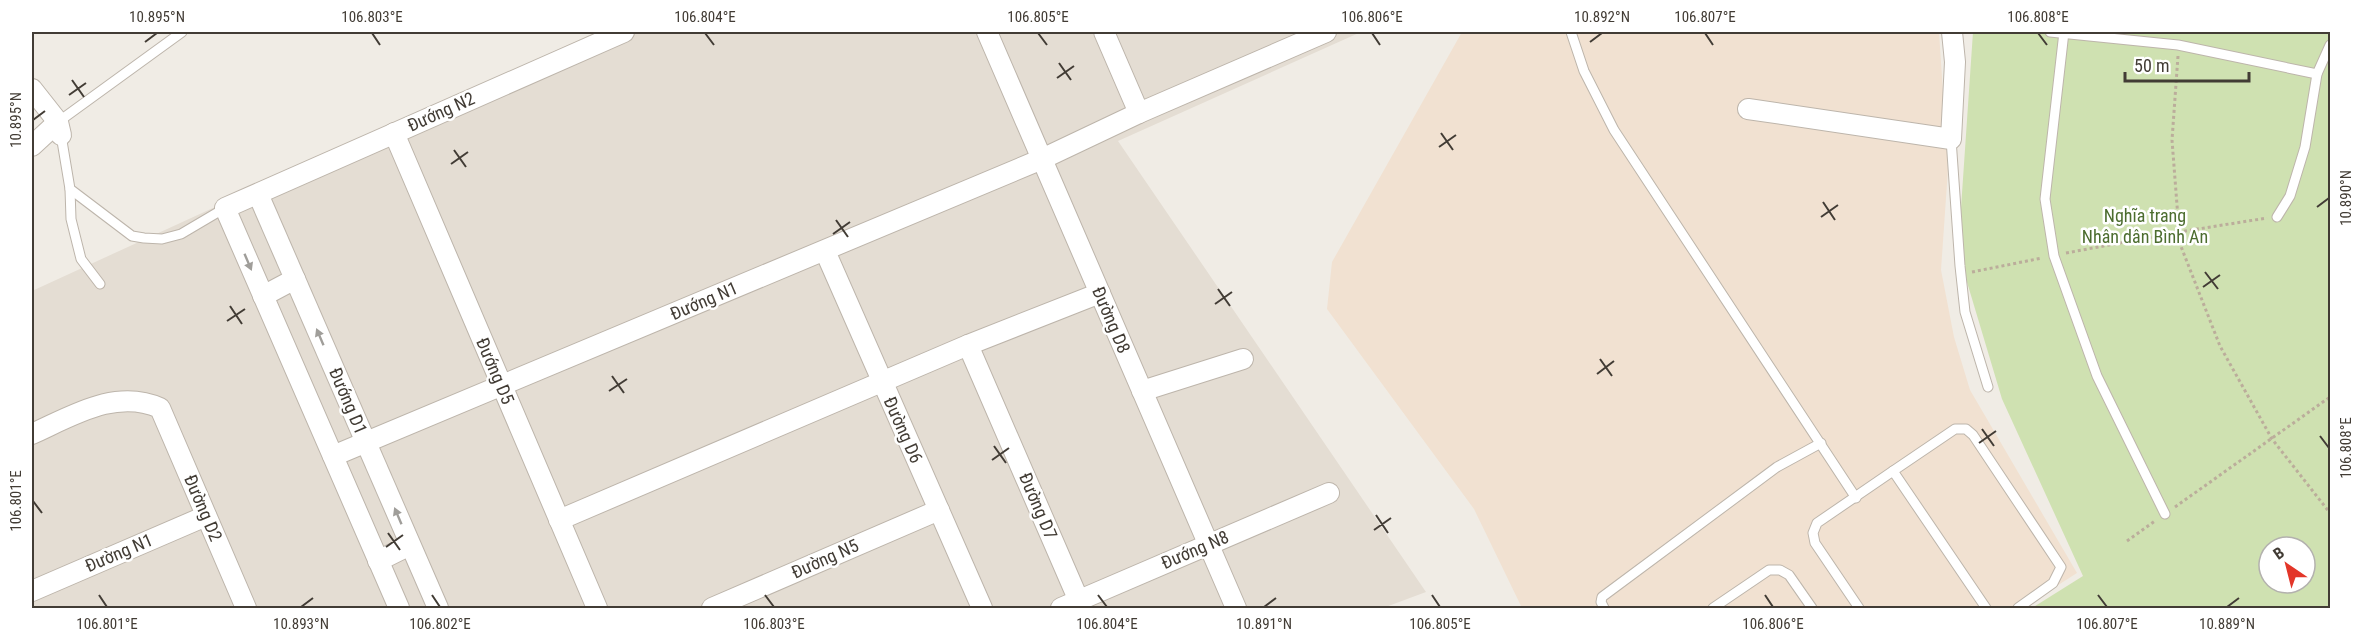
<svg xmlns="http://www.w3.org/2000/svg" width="2362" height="640" font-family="'Roboto Condensed',sans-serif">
	<rect width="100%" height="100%" fill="#f0ece5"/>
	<polygon fill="#e4ddd3" points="596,32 1361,32 1118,141 1426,592 1383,608 32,608 32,291"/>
	<polygon fill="#f1e1d1" points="1462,32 1939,32 1948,169 1941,270 1954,337 1970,390 2077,573 2022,608 1522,608 1474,509 1327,309 1332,262"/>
	<path fill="#cfe1b1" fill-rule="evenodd" d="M1973 32H2330V608H2032L2083 576 2002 399 1958 252ZM2269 547H2305V583H2269Z"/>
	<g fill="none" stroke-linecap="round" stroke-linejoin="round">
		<defs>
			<g id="service">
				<polyline points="1571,32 1584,71 1614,130 1856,498"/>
				<polyline points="2050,32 2178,45 2317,74"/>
				<polyline points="2064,32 2045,199 2054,256 2097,376 2165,514"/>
				<polyline points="58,122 182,32"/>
				<polyline points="61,135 70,189 132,236 144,238 162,239 181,234 225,208"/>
				<polyline points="1951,139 1960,266 1965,312 1988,387"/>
				<polyline points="70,189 71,219 81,259 100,284"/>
				<polyline points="2277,217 2290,196 2305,147 2317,74 2330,45"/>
				<polyline points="1893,471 1955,429 1966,429 1973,435 2061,567 2053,583 2018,608"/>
				<polyline points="1604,608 1601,602 1602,597 1777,467 1821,443"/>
				<polyline points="1713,608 1769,570 1780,570 1789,575 1812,608"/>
				<polyline points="1859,608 1815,543 1813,533 1817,523 1893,471 1986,608"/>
			</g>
			<g id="minor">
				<polyline points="987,32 1236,608"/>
				<polyline points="1104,32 1139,113"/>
				<polyline points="32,89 58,122 61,135"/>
				<polyline points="1748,109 1951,139 1955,62 1952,32"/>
				<polyline points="394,133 597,608"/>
				<polyline points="32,146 58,122"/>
				<polyline points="258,194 438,608"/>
				<polyline points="825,251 982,608"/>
				<polyline points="263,296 295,279"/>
				<polyline points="968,345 1079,601"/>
				<polyline points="1142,391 1243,359"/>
				<path d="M32 434C72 416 116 388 160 408L246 608"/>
				<polyline points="333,456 1042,159 1139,113 1326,32"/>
				<polyline points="559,520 968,345 1100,293"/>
				<polyline points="378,561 410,545"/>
				<polyline points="32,591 206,516"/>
				<polyline points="399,608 225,208 624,32"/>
				<polyline points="712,608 939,510"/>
				<polyline points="1061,608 1329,493"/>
			</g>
		</defs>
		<use href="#service" stroke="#bdb5ab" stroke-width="11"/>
		<use href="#minor" stroke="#bdb5ab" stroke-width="22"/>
		<g stroke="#bbad9b" stroke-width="3" stroke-dasharray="3 3" stroke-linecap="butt">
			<polyline points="2178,56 2172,140 2180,244 2220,346 2272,439 2330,513"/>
			<polyline points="2066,253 2179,232 2267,218"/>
			<polyline points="1972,272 2042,258"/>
			<polyline points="2175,507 2330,397"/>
			<polyline points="2127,541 2155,521"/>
		</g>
		<use href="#service" stroke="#fff" stroke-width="9"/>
		<use href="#minor" stroke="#fff" stroke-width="20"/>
	</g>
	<defs><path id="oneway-solid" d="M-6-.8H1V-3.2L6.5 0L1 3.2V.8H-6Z" transform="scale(1.5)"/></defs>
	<g fill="#a09e9a">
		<use href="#oneway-solid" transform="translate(248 262) rotate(67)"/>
		<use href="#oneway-solid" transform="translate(320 337) rotate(-113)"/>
		<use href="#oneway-solid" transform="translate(398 516) rotate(-113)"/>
	</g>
	<path fill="none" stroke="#423c35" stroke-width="2" d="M372 33 380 45M705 33 714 45M1038 33 1047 45M1372 33 1380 45M1705 33 1713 45M2038 33 2047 45M145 42 157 33M1590 42 1602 33M1059 63 1071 80M1057 78 1074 66M72 80 84 97M69 95 86 83M33 120 45 111M1441 133 1453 150M1439 147 1456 135M454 150 466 167M451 164 468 152M1823 202 1835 220M2317 207 2329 198M1821 217 1838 205M836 220 848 237M833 234 850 222M2205 272 2218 289M2203 287 2220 275M1218 289 1230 306M1215 304 1232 292M230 306 242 324M227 321 245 309M1600 359 1612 376M1597 374 1614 361M612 376 624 393M609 391 627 379M1982 429 1994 446M2320 436 2329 448M1979 443 1996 431M994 446 1006 463M992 460 1009 448M33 501 42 513M1376 515 1388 533M1374 530 1391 518M388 533 400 550M386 547 403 535M99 595 107 607M432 595 440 607M765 595 774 607M1098 595 1107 607M1432 595 1440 607M1765 595 1773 607M2098 595 2107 607M301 607 313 598M1264 607 1276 598M2227 607 2239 598"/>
	<g text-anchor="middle" stroke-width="5" stroke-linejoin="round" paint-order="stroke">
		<g font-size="18" fill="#423c35" stroke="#fff">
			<text transform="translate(441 112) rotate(-24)" y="6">Đướng N2</text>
			<text transform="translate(704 301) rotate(-23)" y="6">Đướng N1</text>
			<text transform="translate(1111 320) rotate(67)" y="6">Đường D8</text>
			<text transform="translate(495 371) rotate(67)" y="6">Đướng D5</text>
			<text transform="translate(348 401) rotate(67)" y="6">Đướng D1</text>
			<text transform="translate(903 430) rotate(66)" y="6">Đường D6</text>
			<text transform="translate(1038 506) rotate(67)" y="6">Đường D7</text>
			<text transform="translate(203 508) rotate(67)" y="6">Đường D2</text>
			<text transform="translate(1195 550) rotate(-23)" y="6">Đướng N8</text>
			<text transform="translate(119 553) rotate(-23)" y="6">Đường N1</text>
			<text transform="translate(825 559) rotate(-24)" y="6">Đường N5</text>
		</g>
		<g font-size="18" fill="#4c6d2f" stroke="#fff">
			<text x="2145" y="222">Nghĩa trang<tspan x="2145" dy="21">Nhân dân Bình An</tspan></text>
		</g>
	</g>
	<rect width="2362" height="640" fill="none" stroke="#ffffff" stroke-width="66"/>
	<g transform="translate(2287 565) rotate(325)"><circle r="28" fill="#ffffff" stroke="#b3b1ae" stroke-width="1.5"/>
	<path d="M0-4.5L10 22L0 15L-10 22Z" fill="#e33629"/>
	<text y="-9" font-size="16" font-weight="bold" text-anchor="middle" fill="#423c35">B</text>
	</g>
	<path d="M2125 72v9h124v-9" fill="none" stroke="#423c35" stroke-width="3"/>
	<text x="2134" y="72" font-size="18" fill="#423c35" stroke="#ffffff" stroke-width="4.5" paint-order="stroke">50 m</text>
	<rect x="33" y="33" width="2296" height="574" fill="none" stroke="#423c35" stroke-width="2"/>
	<g font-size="15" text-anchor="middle" fill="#423c35">
		<text x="157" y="22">10.895°N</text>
		<text x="372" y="22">106.803°E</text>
		<text x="705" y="22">106.804°E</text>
		<text x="1038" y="22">106.805°E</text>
		<text x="1372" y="22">106.806°E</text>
		<text x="1602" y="22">10.892°N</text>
		<text x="1705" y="22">106.807°E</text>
		<text x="2038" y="22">106.808°E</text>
		<text transform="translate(16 120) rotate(-90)" y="5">10.895°N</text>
		<text transform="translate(2346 198) rotate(-90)" y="5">10.890°N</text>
		<text transform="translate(2346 448) rotate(-90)" y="5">106.808°E</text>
		<text transform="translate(16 501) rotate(-90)" y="5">106.801°E</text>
		<text x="107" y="629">106.801°E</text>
		<text x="301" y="629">10.893°N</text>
		<text x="440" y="629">106.802°E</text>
		<text x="774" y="629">106.803°E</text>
		<text x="1107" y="629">106.804°E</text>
		<text x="1264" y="629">10.891°N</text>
		<text x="1440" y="629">106.805°E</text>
		<text x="1773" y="629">106.806°E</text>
		<text x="2107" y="629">106.807°E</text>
		<text x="2227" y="629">10.889°N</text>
	</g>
</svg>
